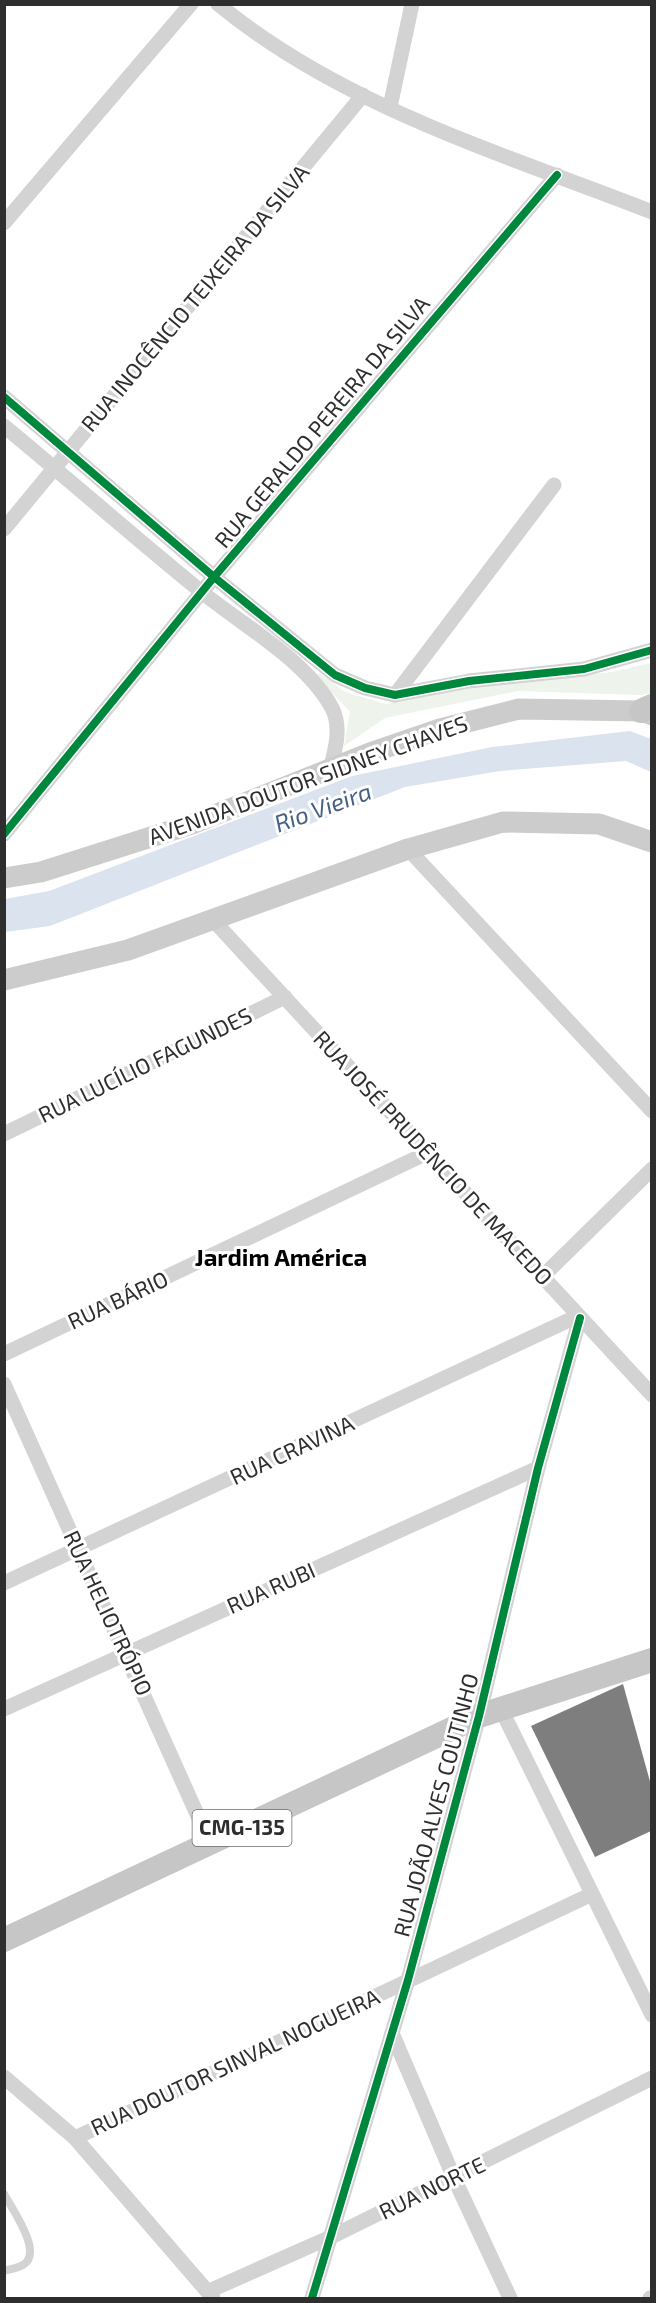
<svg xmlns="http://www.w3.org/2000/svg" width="656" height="2303" font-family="'Exo 2',sans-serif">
	<rect width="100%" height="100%" fill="#fff"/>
	<polygon fill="#eef3ec" points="651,663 652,693 641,695 518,691 385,718 344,746 350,712 316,676 319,673 345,692 386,704 466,686 564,675 606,673"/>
	<polygon fill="#dbe3ee" points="630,731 651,739 651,772 626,761 500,771 405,787 50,926 5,932 5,899 49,891 352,776 492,747"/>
	<polygon fill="#7e7e7e" points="623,1684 651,1785 651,1831 595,1857 531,1726"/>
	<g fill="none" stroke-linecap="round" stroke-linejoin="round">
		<path stroke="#d3d3d3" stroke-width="8" d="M4 2194C12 2209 44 2253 23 2265 18 2268 10 2269 4 2271"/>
		<g stroke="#d3d3d3" stroke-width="15">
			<path d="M218 4C343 107 504 154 652 212"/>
			<polyline points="390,107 412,4"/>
			<polyline points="4,223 191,4"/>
			<polyline points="4,397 214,577 335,675 365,688 395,695 469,681 584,669 652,650"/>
			<path d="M4 426C71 481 136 539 203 593 244 626 307 661 332 708 342 727 335 751 330 770"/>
			<polyline points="4,529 363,95"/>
			<polyline points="395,695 554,485"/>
			<polyline points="4,834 214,577 557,175"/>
			<polyline points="408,849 652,1111"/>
			<polyline points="214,921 652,1395"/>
			<polyline points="4,1134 285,997"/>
			<polyline points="542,1277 652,1169"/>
			<polyline points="4,1354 427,1153"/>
			<polyline points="4,1384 210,1843"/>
			<polyline points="4,1583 578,1316"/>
			<polyline points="4,1709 538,1468"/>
			<polyline points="501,1709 652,2015"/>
			<polyline points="392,2033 454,2178 510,2298"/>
			<polyline points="4,2077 75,2138 213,2298"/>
			<polyline points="75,2138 590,1895"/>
			<polyline points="209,2291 333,2236 652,2078"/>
			<polyline points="312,2298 408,1980 479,1716 538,1468 580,1318"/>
			<polyline points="650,2298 652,2298"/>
		</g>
		<g stroke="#ccc" stroke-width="21">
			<polyline points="4,878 41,872 192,824 370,753 440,729 519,709 641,711 652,715"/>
			<polyline points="4,980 128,950 408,849 503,822 599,824 652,842"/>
		</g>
		<g stroke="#c6c6c6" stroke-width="24">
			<polyline points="641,711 652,706"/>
			<polyline points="4,1940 479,1716 652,1660"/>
		</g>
		<defs>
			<g id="cycleway">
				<polyline points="4,397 214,577 335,675 365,688 395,695 469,681 584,669 652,650"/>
				<polyline points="4,834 214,577 557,175"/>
				<polyline points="312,2298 408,1980 479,1716 538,1468 580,1318"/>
			</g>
		</defs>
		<use href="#cycleway" stroke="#fff" stroke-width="11"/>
		<use href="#cycleway" stroke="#00873e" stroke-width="8"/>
	</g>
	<g text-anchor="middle" stroke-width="6" stroke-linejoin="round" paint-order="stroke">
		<rect fill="#fff" stroke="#6d6d6d" stroke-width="1.5" x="192.5" y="1810" width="99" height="36" rx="4.5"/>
		<g font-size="21" font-weight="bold" fill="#2e2e2e">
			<text x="242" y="1835">CMG-135</text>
		</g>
		<g font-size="22" fill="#2e2e2e" stroke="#fff">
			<text transform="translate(195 298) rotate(-50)" y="8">RUA INOCÊNCIO TEIXEIRA DA SILVA</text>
			<text transform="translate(322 422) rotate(-50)" y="8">RUA GERALDO PEREIRA DA SILVA</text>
			<text transform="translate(308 780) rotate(-20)" y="8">AVENIDA DOUTOR SIDNEY CHAVES</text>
			<text transform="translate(145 1065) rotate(-26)" y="8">RUA LUCÍLIO FAGUNDES</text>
			<text transform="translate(433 1158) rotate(47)" y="8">RUA JOSÉ PRUDÊNCIO DE MACEDO</text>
			<text transform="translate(118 1300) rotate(-25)" y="8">RUA BÁRIO</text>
			<text transform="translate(292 1450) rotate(-25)" y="8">RUA CRAVINA</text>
			<text transform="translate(271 1588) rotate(-24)" y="8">RUA RUBI</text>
			<text transform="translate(108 1613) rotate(65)" y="8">RUA HELIOTRÓPIO</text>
			<text transform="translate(436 1805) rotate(-75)" y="8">RUA JOÃO ALVES COUTINHO</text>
			<text transform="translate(235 2062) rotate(-25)" y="8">RUA DOUTOR SINVAL NOGUEIRA</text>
			<text transform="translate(432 2188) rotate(-26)" y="8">RUA NORTE</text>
		</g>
		<g font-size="24" font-style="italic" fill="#456086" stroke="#fff">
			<text transform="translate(323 808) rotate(-20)" y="8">Rio Vieira</text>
		</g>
		<g font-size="24" font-weight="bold" fill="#000" stroke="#fff">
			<text x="281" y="1266">Jardim América</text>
		</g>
	</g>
	<rect width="656" height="2303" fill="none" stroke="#2e2e2e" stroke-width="12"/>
</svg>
